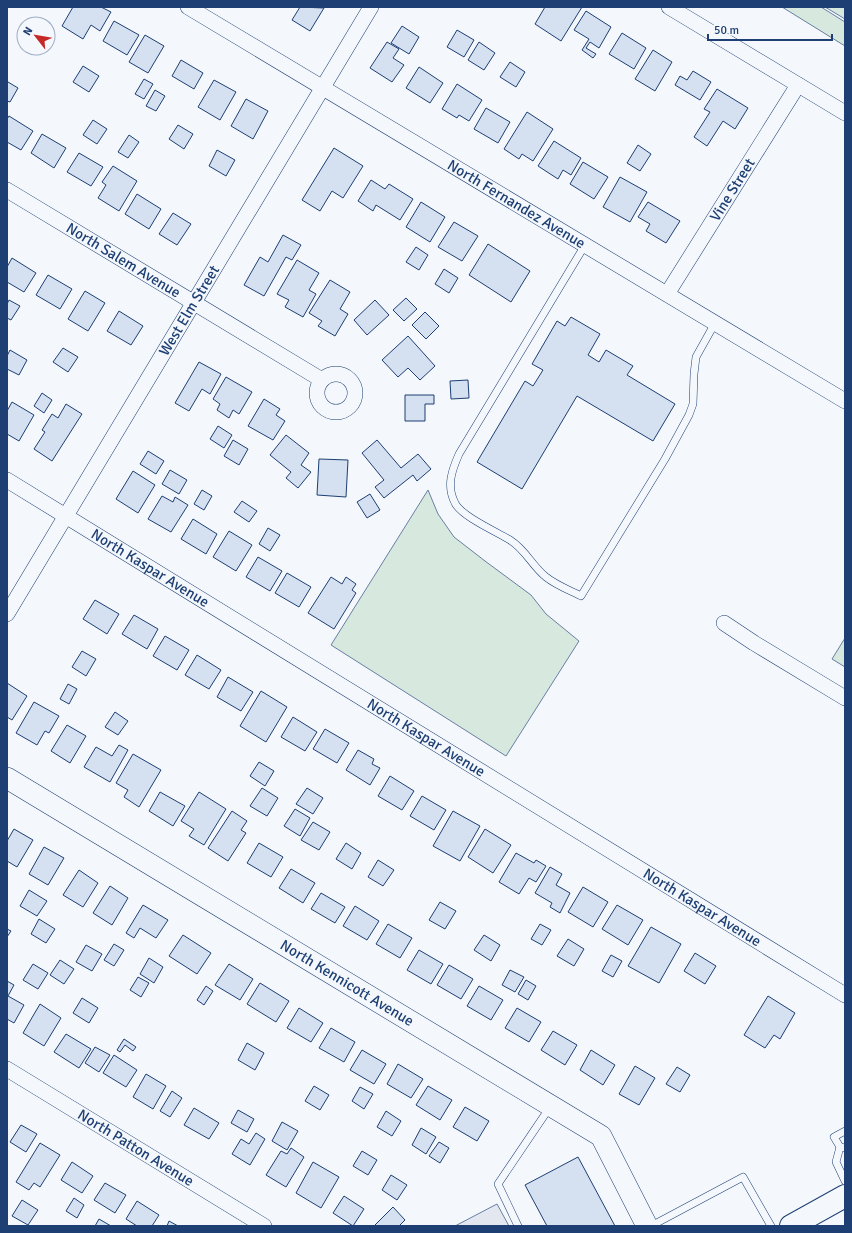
<svg xmlns="http://www.w3.org/2000/svg" width="852" height="1233" font-family="Signika,sans-serif">
	<rect width="100%" height="100%" fill="#f4f7fb"/>
	<g fill="#d7e8df" stroke="#687fa3">
		<polygon points="782,7 821,7 845,22 845,46"/>
		<polygon points="825,7 845,7 845,19"/>
		<polygon points="428,490 438,514 454,537 485,561 531,595 546,614 579,641 506,756 331,645"/>
		<polygon points="845,638 845,667 832,659"/>
	</g>
	<polygon fill="#e3e8f0" stroke="#687fa3" points="497,1204 509,1226 455,1226"/>
	<g fill="#d5e0f0" stroke="#1d3f73">
		<polygon points="73,7 101,7 111,12 100,31 91,25 83,39 62,26"/>
		<polygon points="300,7 324,8 310,31 292,20"/>
		<polygon points="545,7 582,7 561,41 535,24"/>
		<polygon points="586,11 611,27 599,48 590,42 586,48 596,54 593,58 582,50 589,39 574,30"/>
		<polygon points="114,21 139,35 127,55 103,41"/>
		<polygon points="402,26 419,37 409,54 391,43"/>
		<polygon points="457,30 474,40 464,57 447,47"/>
		<polygon points="622,33 646,48 634,69 609,54"/>
		<polygon points="145,35 164,46 148,73 129,62"/>
		<polygon points="387,42 399,49 393,58 404,65 392,82 370,68"/>
		<polygon points="479,42 495,53 484,70 468,60"/>
		<polygon points="653,50 672,62 655,91 635,79"/>
		<polygon points="181,60 203,73 194,89 172,76"/>
		<polygon points="510,62 525,72 516,87 500,77"/>
		<polygon points="83,66 99,76 89,92 73,82"/>
		<polygon points="419,67 443,83 430,103 406,88"/>
		<polygon points="693,71 711,82 700,100 675,85 680,76 687,80"/>
		<polygon points="144,79 153,84 144,99 135,94"/>
		<polygon points="214,80 236,92 220,120 198,107"/>
		<polygon points="8,82 18,88 10,102 7,101 7,84"/>
		<polygon points="457,84 482,100 469,121 459,115 457,118 442,109"/>
		<polygon points="717,89 748,108 735,129 723,121 707,146 694,137 710,112 704,109"/>
		<polygon points="155,90 165,96 156,111 146,106"/>
		<polygon points="246,99 268,111 253,139 231,126"/>
		<polygon points="486,108 510,122 498,143 474,129"/>
		<polygon points="527,112 553,129 533,161 522,154 519,159 504,149"/>
		<polygon points="9,116 33,131 21,150 7,142 7,119"/>
		<polygon points="93,120 107,129 97,144 83,135"/>
		<polygon points="178,125 193,134 184,149 169,139"/>
		<polygon points="42,134 66,148 54,168 31,153"/>
		<polygon points="129,135 139,142 128,158 118,152"/>
		<polygon points="554,141 581,158 571,175 563,170 558,179 538,166"/>
		<polygon points="638,145 651,154 640,171 627,163"/>
		<polygon points="334,148 363,166 343,198 332,191 320,211 302,200"/>
		<polygon points="217,150 235,160 226,176 209,166"/>
		<polygon points="79,153 103,167 91,186 67,172"/>
		<polygon points="583,162 608,177 594,199 570,184"/>
		<polygon points="113,166 137,181 119,211 98,198 106,185 102,182"/>
		<polygon points="620,177 647,192 630,222 603,207"/>
		<polygon points="371,180 385,189 389,184 413,199 400,220 376,205 373,211 358,201"/>
		<polygon points="137,194 161,209 149,229 125,214"/>
		<polygon points="421,202 445,217 430,242 406,227"/>
		<polygon points="648,202 680,221 666,243 646,231 650,224 638,217"/>
		<polygon points="173,213 191,224 177,245 159,234"/>
		<polygon points="454,222 478,236 462,261 438,247"/>
		<polygon points="283,235 301,245 292,260 286,257 264,296 244,285 260,257 268,262"/>
		<polygon points="488,244 530,271 511,302 469,275"/>
		<polygon points="416,247 428,255 419,270 406,262"/>
		<polygon points="12,258 36,273 24,292 7,282 7,267"/>
		<polygon points="297,260 319,273 309,290 316,294 303,317 285,307 289,300 277,294"/>
		<polygon points="444,269 458,278 449,293 435,284"/>
		<polygon points="48,275 72,289 60,309 36,295"/>
		<polygon points="330,280 350,292 340,309 348,314 335,336 318,326 322,321 309,313"/>
		<polygon points="85,291 105,303 88,331 68,319"/>
		<polygon points="406,298 417,309 404,321 393,310"/>
		<polygon points="9,300 20,306 11,320 7,318 7,304"/>
		<polygon points="375,300 389,315 367,335 354,320"/>
		<polygon points="119,311 143,326 131,345 107,331"/>
		<polygon points="425,312 439,326 426,339 412,325"/>
		<polygon points="571,317 600,334 588,355 599,362 606,350 633,366 627,375 675,404 653,441 577,396 522,489 477,462 525,381 533,386 543,370 532,364 557,321 565,326"/>
		<polygon points="408,336 435,366 420,380 408,368 398,377 382,360"/>
		<polygon points="63,348 78,357 68,372 53,362"/>
		<polygon points="10,350 27,360 19,375 7,369 7,356"/>
		<polygon points="199,362 221,374 210,394 202,389 189,411 175,403"/>
		<polygon points="226,377 252,392 239,414 233,410 229,418 217,410 220,404 213,399"/>
		<polygon points="468,380 469,398 451,399 450,381"/>
		<polygon points="42,393 52,400 44,413 34,406"/>
		<polygon points="405,395 434,395 434,404 425,404 425,421 405,421"/>
		<polygon points="264,399 280,409 276,415 285,421 273,440 248,426"/>
		<polygon points="12,402 34,415 19,441 7,434 7,411"/>
		<polygon points="66,404 82,414 52,461 34,449 45,432 42,430 52,414 58,418"/>
		<polygon points="218,426 232,435 224,448 210,439"/>
		<polygon points="286,435 309,453 301,465 311,472 298,488 286,478 291,472 270,455"/>
		<polygon points="233,440 248,449 239,465 224,456"/>
		<polygon points="377,440 401,468 418,454 431,469 417,481 413,475 384,498 375,487 384,480 362,453"/>
		<polygon points="148,451 164,461 156,474 140,464"/>
		<polygon points="319,459 348,460 346,497 317,495"/>
		<polygon points="170,470 187,480 179,494 162,484"/>
		<polygon points="133,471 155,485 138,513 116,499"/>
		<polygon points="202,490 212,496 204,510 194,504"/>
		<polygon points="370,494 380,510 367,518 357,502"/>
		<polygon points="162,496 173,502 175,497 188,505 171,532 148,519"/>
		<polygon points="242,501 257,511 249,522 234,512"/>
		<polygon points="193,519 217,534 206,554 181,539"/>
		<polygon points="268,528 280,535 270,551 259,544"/>
		<polygon points="229,531 252,545 236,571 213,557"/>
		<polygon points="258,557 282,571 270,591 246,577"/>
		<polygon points="287,573 311,587 299,607 275,593"/>
		<polygon points="331,577 342,584 346,577 356,584 352,590 356,593 334,629 308,613"/>
		<polygon points="95,600 119,614 107,634 83,619"/>
		<polygon points="134,615 158,629 147,649 122,634"/>
		<polygon points="165,636 189,650 177,670 153,656"/>
		<polygon points="82,651 96,659 86,676 72,667"/>
		<polygon points="197,655 221,670 209,689 185,675"/>
		<polygon points="228,677 253,692 241,711 217,697"/>
		<polygon points="7,683 27,696 12,720 7,717"/>
		<polygon points="68,684 77,689 69,704 60,699"/>
		<polygon points="261,691 287,707 266,742 240,726"/>
		<polygon points="34,702 59,716 49,733 45,731 37,745 16,733"/>
		<polygon points="115,712 128,721 118,735 105,727"/>
		<polygon points="293,717 317,732 305,751 281,737"/>
		<polygon points="67,725 86,736 70,763 51,751"/>
		<polygon points="325,729 349,743 337,763 313,749"/>
		<polygon points="119,745 128,750 110,782 84,767 96,747 112,756"/>
		<polygon points="358,750 374,759 372,764 380,768 370,785 346,770"/>
		<polygon points="133,754 161,770 139,807 124,797 128,790 116,783"/>
		<polygon points="259,762 274,771 265,786 250,776"/>
		<polygon points="390,776 414,791 402,810 378,796"/>
		<polygon points="262,788 278,798 267,816 250,806"/>
		<polygon points="307,788 323,798 313,814 296,804"/>
		<polygon points="160,792 185,806 173,826 149,811"/>
		<polygon points="199,792 226,809 204,845 189,836 194,829 181,821"/>
		<polygon points="422,796 446,810 434,830 410,816"/>
		<polygon points="295,809 310,818 300,836 284,826"/>
		<polygon points="232,811 247,821 241,830 246,833 228,861 208,848"/>
		<polygon points="453,811 480,826 460,861 433,846"/>
		<polygon points="313,822 330,832 319,850 301,840"/>
		<polygon points="14,829 33,840 17,867 7,861 7,841"/>
		<polygon points="485,829 511,845 493,873 468,857"/>
		<polygon points="259,843 283,857 271,877 247,863"/>
		<polygon points="346,843 361,853 352,869 336,859"/>
		<polygon points="44,847 64,858 48,885 29,874"/>
		<polygon points="516,853 534,863 536,860 546,866 536,882 529,878 519,894 499,882"/>
		<polygon points="378,860 394,870 383,886 368,877"/>
		<polygon points="550,867 562,874 556,885 570,893 560,913 550,907 552,903 535,893"/>
		<polygon points="291,869 315,883 303,903 279,888"/>
		<polygon points="79,870 98,883 83,907 63,895"/>
		<polygon points="110,886 128,898 112,925 93,913"/>
		<polygon points="583,887 608,902 593,927 568,912"/>
		<polygon points="29,890 47,901 37,916 20,906"/>
		<polygon points="321,893 345,907 335,923 311,909"/>
		<polygon points="440,902 456,911 445,929 429,920"/>
		<polygon points="143,905 168,920 156,938 140,928 134,938 126,933"/>
		<polygon points="617,905 643,920 628,945 602,929"/>
		<polygon points="355,906 379,921 367,940 343,926"/>
		<polygon points="39,919 55,929 46,943 31,934"/>
		<polygon points="388,924 412,938 400,958 376,944"/>
		<polygon points="540,924 551,930 542,945 531,939"/>
		<polygon points="651,927 681,944 659,983 628,966"/>
		<polygon points="7,929 11,931 7,937"/>
		<polygon points="183,935 211,953 197,974 169,956"/>
		<polygon points="484,935 500,945 491,961 474,950"/>
		<polygon points="568,939 584,949 574,966 557,956"/>
		<polygon points="114,944 124,950 114,966 104,960"/>
		<polygon points="86,945 102,954 92,971 76,962"/>
		<polygon points="419,950 443,964 431,984 407,970"/>
		<polygon points="695,953 716,966 705,984 684,971"/>
		<polygon points="611,955 622,961 613,977 602,971"/>
		<polygon points="149,958 163,967 154,983 140,974"/>
		<polygon points="60,960 74,969 64,984 50,975"/>
		<polygon points="33,964 48,973 38,989 23,980"/>
		<polygon points="229,964 253,979 240,1000 215,985"/>
		<polygon points="449,965 473,979 461,999 437,985"/>
		<polygon points="510,970 524,977 515,992 502,985"/>
		<polygon points="138,977 149,983 141,997 130,990"/>
		<polygon points="526,980 536,986 528,1000 518,994"/>
		<polygon points="7,981 14,985 8,996 24,1005 14,1023 7,1019"/>
		<polygon points="260,983 289,1001 276,1022 247,1004"/>
		<polygon points="206,986 213,991 204,1005 197,1000"/>
		<polygon points="479,986 503,1000 491,1020 467,1006"/>
		<polygon points="768,996 795,1013 780,1039 774,1035 765,1048 744,1035"/>
		<polygon points="82,998 98,1008 89,1023 73,1013"/>
		<polygon points="40,1004 61,1018 44,1046 23,1033"/>
		<polygon points="299,1008 323,1023 311,1042 287,1028"/>
		<polygon points="517,1008 541,1022 529,1042 505,1028"/>
		<polygon points="331,1028 355,1042 344,1062 319,1048"/>
		<polygon points="553,1031 577,1045 565,1065 541,1050"/>
		<polygon points="66,1034 91,1049 79,1068 54,1052"/>
		<polygon points="124,1039 136,1047 133,1051 125,1045 120,1052 117,1050"/>
		<polygon points="247,1043 264,1053 255,1070 238,1060"/>
		<polygon points="95,1047 110,1055 99,1072 85,1063"/>
		<polygon points="362,1050 386,1064 374,1084 350,1070"/>
		<polygon points="591,1050 615,1065 603,1085 580,1070"/>
		<polygon points="114,1055 137,1070 126,1087 103,1073"/>
		<polygon points="398,1064 423,1079 411,1098 387,1084"/>
		<polygon points="635,1066 655,1078 639,1105 619,1094"/>
		<polygon points="677,1067 690,1075 680,1092 666,1084"/>
		<polygon points="146,1074 166,1086 153,1109 133,1097"/>
		<polygon points="314,1086 329,1095 320,1110 305,1101"/>
		<polygon points="428,1086 452,1100 440,1120 416,1105"/>
		<polygon points="360,1087 373,1094 364,1109 352,1101"/>
		<polygon points="172,1091 182,1098 170,1117 160,1111"/>
		<polygon points="465,1107 489,1121 477,1141 453,1127"/>
		<polygon points="194,1108 219,1123 209,1139 184,1125"/>
		<polygon points="238,1110 254,1119 247,1132 231,1123"/>
		<polygon points="386,1111 401,1121 392,1136 377,1127"/>
		<polygon points="282,1122 298,1131 287,1150 272,1141"/>
		<polygon points="21,1125 37,1134 26,1152 10,1142"/>
		<polygon points="421,1128 436,1137 426,1154 412,1145"/>
		<polygon points="256,1133 265,1139 250,1165 232,1154 241,1139 249,1144"/>
		<polygon points="439,1142 449,1148 440,1163 429,1156"/>
		<polygon points="40,1143 60,1155 40,1187 34,1183 29,1190 16,1182"/>
		<polygon points="291,1148 304,1157 286,1187 266,1175 281,1151 287,1154"/>
		<polygon points="362,1151 377,1160 368,1175 353,1166"/>
		<polygon points="578,1157 615,1226 547,1226 525,1185"/>
		<polygon points="72,1162 93,1176 82,1193 61,1180"/>
		<polygon points="313,1162 339,1177 321,1208 296,1193"/>
		<polygon points="391,1175 407,1185 397,1200 382,1190"/>
		<polygon points="105,1183 126,1195 115,1213 94,1200"/>
		<polygon points="344,1196 364,1209 353,1226 333,1213"/>
		<polygon points="74,1198 84,1205 77,1218 66,1211"/>
		<polygon points="22,1200 38,1210 28,1225 12,1216"/>
		<polygon points="137,1201 159,1215 152,1226 137,1226 126,1219"/>
		<polygon points="393,1207 405,1220 399,1226 374,1226"/>
		<polygon points="99,1219 111,1226 95,1226"/>
		<polygon points="169,1221 178,1226 167,1226"/>
	</g>
	<g fill="none" stroke-linecap="round" stroke-linejoin="round">
		<defs>
			<g id="lane">
				<path d="M585 245 459 454C452 470 446 486 455 503 461 516 497 532 510 540 526 550 532 566 546 577 556 585 569 590 581 596L665 459 689 415 693 404 694 374 696 357 715 323"/>
				<polyline points="845,1131 834,1137 840,1147 845,1148"/>
				<polyline points="840,1147 836,1162 845,1181"/>
				<polyline points="518,1226 498,1184 550,1107"/>
				<polyline points="651,1226 743,1177 771,1226"/>
			</g>
			<g id="street">
				<path id="s1" d="M188 7 845 401"/>
				<polyline points="669,7 845,113"/>
				<path id="s2" d="M7 190 322 380"/>
				<path id="s3" d="M667 294 798 85"/>
				<circle cx="336" cy="393" r="19"/>
				<path id="s4" d="M7 480 845 995"/>
				<path id="s5" d="M7 614 371 7"/>
				<polyline points="724,623 754,643 845,698"/>
				<path id="s6" d="M7 1069 264 1226"/>
			</g>
			<g id="secondary">
				<path id="s7" d="M7 778 601 1136 647 1226"/>
			</g>
			<polyline id="primary" points="791,1226 845,1196"/>
		</defs>
		<use href="#lane" stroke="#1d3f73" stroke-width="8"/>
		<use href="#street" stroke="#1d3f73" stroke-width="16"/>
		<use href="#secondary" stroke="#1d3f73" stroke-width="22"/>
		<use href="#primary" stroke="#1d3f73" stroke-width="24"/>
		<use href="#lane" stroke="#f4f7fb" stroke-width="7"/>
		<use href="#street" stroke="#f4f7fb" stroke-width="15"/>
		<use href="#secondary" stroke="#f4f7fb" stroke-width="21"/>
		<use href="#primary" stroke="#f4f7fb" stroke-width="22"/>
	</g>
	<g text-anchor="middle" stroke-width="3" stroke-linejoin="round" paint-order="stroke">
		<g font-size="15" fill="#1d3f73" stroke="#f4f7fb">
			<text dy="5" stroke="none"><textPath href="#s3" startOffset="123">Vine Street</textPath></text>
			<text dy="5" stroke="none"><textPath href="#s1" startOffset="383">North Fernandez Avenue</textPath></text>
			<text dy="5" stroke="none"><textPath href="#s2" startOffset="136">North Salem Avenue</textPath></text>
			<text dy="5" stroke="none"><textPath href="#s5" startOffset="354">West Elm Street</textPath></text>
			<text dy="5" stroke="none"><textPath href="#s4" startOffset="168">North Kaspar Avenue</textPath></text>
			<text dy="5" stroke="none"><textPath href="#s4" startOffset="492">North Kaspar Avenue</textPath></text>
			<text dy="5" stroke="none"><textPath href="#s4" startOffset="816">North Kaspar Avenue</textPath></text>
			<text dy="5" stroke="none"><textPath href="#s7" startOffset="397">North Kennicott Avenue</textPath></text>
			<text dy="5" stroke="none"><textPath href="#s6" startOffset="151">North Patton Avenue</textPath></text>
		</g>
	</g>
	<rect width="852" height="1233" fill="none" stroke="#1d3f73" stroke-width="16"/>
	<g transform="translate(36 36) rotate(301)"><circle r="19" fill="#f4f7fb" stroke="#9eadc5"/>
	<path d="M0-3L7 15L0 10L-7 15Z" fill="#c62828"/>
	<text y="-6" font-size="11" font-weight="bold" text-anchor="middle" fill="#1d3f73">N</text>
	</g>
	<path d="M708 34v6h124v-6" fill="none" stroke="#1d3f73" stroke-width="2"/>
	<text x="714" y="34" font-size="12" fill="#1d3f73" stroke="#f4f7fb" stroke-width="3" paint-order="stroke">50 m</text>
</svg>
